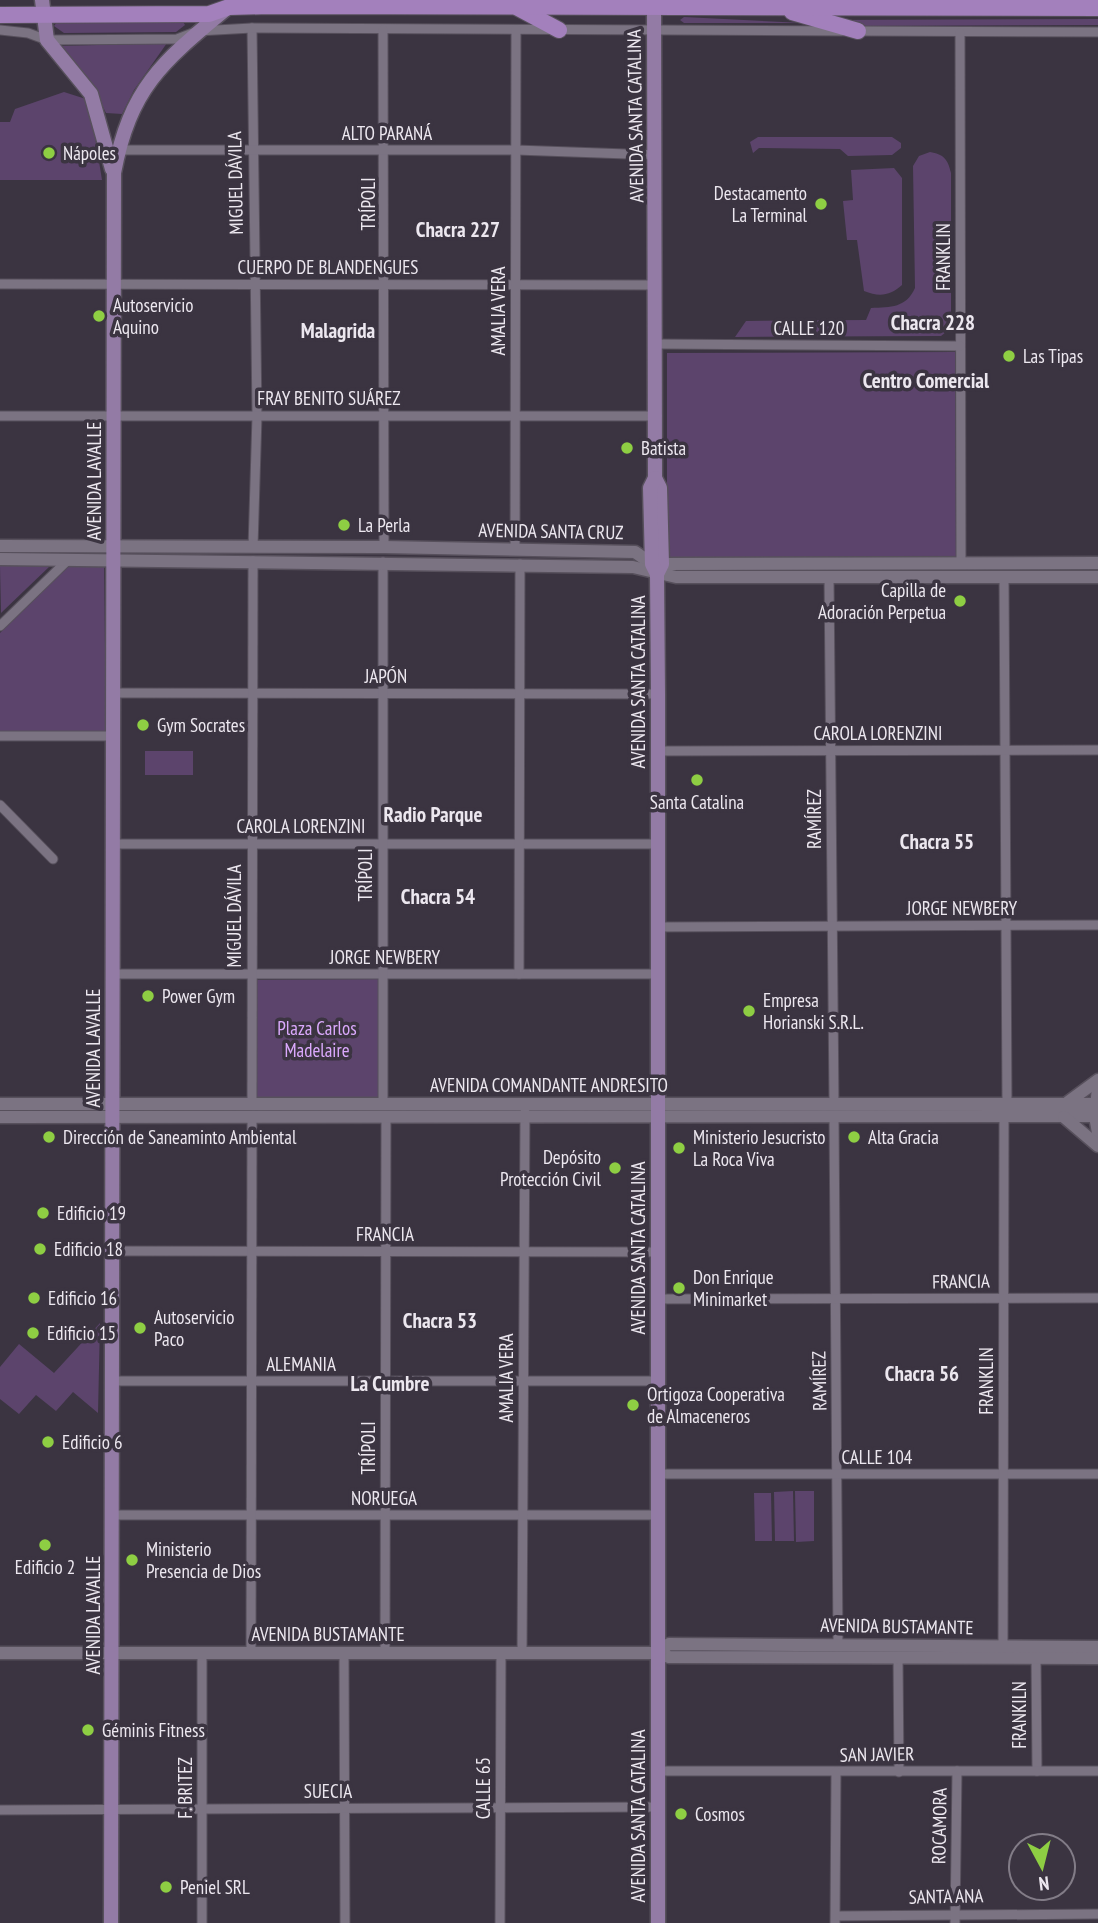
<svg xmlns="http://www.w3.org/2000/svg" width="1098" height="1923" font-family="'PT Sans Narrow',sans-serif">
	<rect width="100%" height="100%" fill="#3b3441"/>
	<g fill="#5c446c">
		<polygon points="684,17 803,23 684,23 680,20"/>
		<polygon points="1098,19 1098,25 858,26 824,20"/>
		<polygon points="182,20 185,25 176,32 64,33 54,26 57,22"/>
		<polygon points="167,43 134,90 122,114 106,113 89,79 61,46"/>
		<polygon points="64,92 89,100 102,180 0,180 0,122 10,122 15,109"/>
		<polygon points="758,137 892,137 901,143 901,148 892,155 848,156 840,149 759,148 753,153 750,142"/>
		<path d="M930 152C943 154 948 159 951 173V328L941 336 735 337 746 321 866 320 871 308C891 307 906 308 915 288L913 166 919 156Z"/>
		<path d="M894 168 902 178V285C890 296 879 297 864 291L857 240H847L843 201 853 200 851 170Z"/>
		<polygon points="955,352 956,557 667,558 667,353"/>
		<polygon points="69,565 104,567 106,731 0,732 0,633"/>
		<polygon points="0,566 50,566 1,613"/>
		<rect x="145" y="751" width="48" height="24"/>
		<polygon points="379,979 379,1098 256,1099 256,980"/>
		<polygon points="100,1323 98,1413 73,1392 56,1411 36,1395 19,1414 0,1399 0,1367 19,1344 54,1373"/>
		<polygon points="793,1491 794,1541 775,1541 774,1492"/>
		<polygon points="795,1491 814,1491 814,1541 796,1542"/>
		<polygon points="754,1493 771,1493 772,1541 755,1541"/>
	</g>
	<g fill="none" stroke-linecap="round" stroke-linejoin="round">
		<defs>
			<g id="street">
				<polyline points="252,28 257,416 253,547"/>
				<polyline points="0,30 28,33 47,40 177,39 198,31 252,28 842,31"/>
				<polyline points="383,30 384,547"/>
				<polyline points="856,31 1098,32"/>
				<polyline points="960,33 961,564"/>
				<polyline points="118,150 516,150 655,155"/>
				<polyline points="0,284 656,285"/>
				<polyline points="657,344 960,346"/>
				<polyline points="0,416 657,416"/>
				<polyline points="515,550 516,30"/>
				<polyline points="829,577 834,1103"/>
				<polyline points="1004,577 1007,1104"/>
				<polyline points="0,626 68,560"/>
				<polyline points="113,693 658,694"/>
				<polyline points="0,736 113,736"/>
				<polyline points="658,751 1098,750"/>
				<polyline points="0,805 53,859"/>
				<polyline points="113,844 658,844"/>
				<polyline points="658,927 1098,925"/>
				<polyline points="113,974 658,974"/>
				<polyline points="519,974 520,564"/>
				<polyline points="252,1104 253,561"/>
				<polyline points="383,1104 383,562"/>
				<polyline points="834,1117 838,1644"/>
				<polyline points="112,1251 657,1252"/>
				<polyline points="657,1299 1098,1298"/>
				<polyline points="112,1381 657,1381"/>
				<polyline points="657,1474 1098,1474"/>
				<polyline points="112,1515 657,1515"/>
				<polyline points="1003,1646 1004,1116"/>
				<polyline points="251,1653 252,1116"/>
				<polyline points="344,1653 345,1923"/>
				<polyline points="385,1653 386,1116"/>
				<polyline points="522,1653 525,1112"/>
				<polyline points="898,1657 899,1772"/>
				<polyline points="1036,1658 1037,1771"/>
				<polyline points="656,1771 1098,1771"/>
				<polyline points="0,1810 656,1807"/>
				<polyline points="836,1916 1098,1914"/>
				<polyline points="202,1923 202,1653"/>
				<polyline points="500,1923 501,1653"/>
				<polyline points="835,1923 836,1772"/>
				<polyline points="955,1923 957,1771"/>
			</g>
			<g id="secondary">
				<polyline points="0,546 384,547 635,552 652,564 662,564 1098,563"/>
				<polyline points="0,559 633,567 676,577 1098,577"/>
				<polyline points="1098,1088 1095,1116 1098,1133"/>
				<polyline points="1068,1102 1098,1080"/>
				<polyline points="0,1104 1098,1104"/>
				<polyline points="0,1117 1098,1116"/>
				<polyline points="1064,1117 1098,1146"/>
				<polyline points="0,1653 657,1653 669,1657 1098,1658"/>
				<polyline points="657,1653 669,1644 1098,1647"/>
			</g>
			<g id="primary">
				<polyline points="42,0 47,40 91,94 112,169"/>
				<polyline points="654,6 655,478 660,488 662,564 657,574"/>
				<polyline points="655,478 650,488 652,564 657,574 658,694 658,1923"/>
				<path d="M111 1923 114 173C130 88 162 62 226 9"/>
			</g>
			<g id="highway">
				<polyline points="518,8 559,30"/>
				<polyline points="792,12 858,31"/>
				<polyline points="0,15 209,14 229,7 269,6 1098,8"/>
			</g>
		</defs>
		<use href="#street" stroke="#57505c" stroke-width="11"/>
		<use href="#secondary" stroke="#57505c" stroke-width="15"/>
		<use href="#primary" stroke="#57505c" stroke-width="17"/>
		<use href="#highway" stroke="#57505c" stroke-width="18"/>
		<use href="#street" stroke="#7b7382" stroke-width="9"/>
		<use href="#secondary" stroke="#7b7382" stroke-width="12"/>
		<use href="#primary" stroke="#937ba5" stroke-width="14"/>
		<use href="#highway" stroke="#a380bc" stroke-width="16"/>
	</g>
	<g fill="#8ece43" stroke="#3b3441" stroke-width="2.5">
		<circle cx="49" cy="153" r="7"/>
		<circle cx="821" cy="204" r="7"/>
		<circle cx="99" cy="316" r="7"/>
		<circle cx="1009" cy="356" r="7"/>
		<circle cx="627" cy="448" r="7"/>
		<circle cx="344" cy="525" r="7"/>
		<circle cx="960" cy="601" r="7"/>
		<circle cx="143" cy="725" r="7"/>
		<circle cx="697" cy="780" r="7"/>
		<circle cx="148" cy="996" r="7"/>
		<circle cx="749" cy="1011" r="7"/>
		<circle cx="49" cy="1137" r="7"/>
		<circle cx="854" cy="1137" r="7"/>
		<circle cx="679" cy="1148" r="7"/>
		<circle cx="615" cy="1168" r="7"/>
		<circle cx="43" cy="1213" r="7"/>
		<circle cx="40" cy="1249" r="7"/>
		<circle cx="679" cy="1288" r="7"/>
		<circle cx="34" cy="1298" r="7"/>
		<circle cx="140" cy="1328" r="7"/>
		<circle cx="33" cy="1333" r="7"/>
		<circle cx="633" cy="1405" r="7"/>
		<circle cx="48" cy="1442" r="7"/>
		<circle cx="45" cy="1545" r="7"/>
		<circle cx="132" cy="1560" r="7"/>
		<circle cx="88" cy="1730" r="7"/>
		<circle cx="681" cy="1814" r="7"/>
		<circle cx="166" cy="1887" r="7"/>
	</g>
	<g text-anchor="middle" stroke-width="7" stroke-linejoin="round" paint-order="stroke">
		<g font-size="19" fill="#ece7ef" stroke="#3b3441">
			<text transform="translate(635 116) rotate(-91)" y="7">AVENIDA SANTA CATALINA</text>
			<text x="387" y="140">ALTO PARANÁ</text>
			<text transform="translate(235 183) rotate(-91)" y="7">MIGUEL DÁVILA</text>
			<text transform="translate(368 204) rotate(-90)" y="7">TRÍPOLI</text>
			<text transform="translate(943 257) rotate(-90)" y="7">FRANKLIN</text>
			<text x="328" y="274">CUERPO DE BLANDENGUES</text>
			<text transform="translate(498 311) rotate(-90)" y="7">AMALIA VERA</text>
			<text x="809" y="335">CALLE 120</text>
			<text x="329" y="405">FRAY BENITO SUÁREZ</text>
			<text transform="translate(94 481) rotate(-90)" y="7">AVENIDA LAVALLE</text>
			<text transform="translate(551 531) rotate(1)" y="7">AVENIDA SANTA CRUZ</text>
			<text x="386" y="683">JAPÓN</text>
			<text transform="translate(638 682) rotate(-90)" y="7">AVENIDA SANTA CATALINA</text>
			<text x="878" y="740">CAROLA LORENZINI</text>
			<text transform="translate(814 819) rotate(-90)" y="7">RAMÍREZ</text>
			<text x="301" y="833">CAROLA LORENZINI</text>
			<text transform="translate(365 875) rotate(-90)" y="7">TRÍPOLI</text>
			<text x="962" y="915">JORGE NEWBERY</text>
			<text transform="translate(234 916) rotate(-90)" y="7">MIGUEL DÁVILA</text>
			<text x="385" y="964">JORGE NEWBERY</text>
			<text transform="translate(93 1048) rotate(-90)" y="7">AVENIDA LAVALLE</text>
			<text x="549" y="1092">AVENIDA COMANDANTE ANDRESITO</text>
			<text x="385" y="1241">FRANCIA</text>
			<text transform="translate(638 1248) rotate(-90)" y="7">AVENIDA SANTA CATALINA</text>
			<text transform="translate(961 1281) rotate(-1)" y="7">FRANCIA</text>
			<text x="301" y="1371">ALEMANIA</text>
			<text transform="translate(506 1378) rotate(-90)" y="7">AMALIA VERA</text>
			<text transform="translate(819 1381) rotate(-91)" y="7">RAMÍREZ</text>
			<text transform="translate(986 1381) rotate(-90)" y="7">FRANKLIN</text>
			<text transform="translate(368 1448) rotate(-90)" y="7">TRÍPOLI</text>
			<text x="877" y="1464">CALLE 104</text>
			<text x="384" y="1505">NORUEGA</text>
			<text transform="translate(93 1615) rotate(-90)" y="7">AVENIDA LAVALLE</text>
			<text transform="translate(897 1626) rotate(1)" y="7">AVENIDA BUSTAMANTE</text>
			<text x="328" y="1641">AVENIDA BUSTAMANTE</text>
			<text transform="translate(1019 1715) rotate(-90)" y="7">FRANKILN</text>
			<text transform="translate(877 1754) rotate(-1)" y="7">SAN JAVIER</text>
			<text transform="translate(185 1788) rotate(-90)" y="7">F. BRITEZ</text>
			<text transform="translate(483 1788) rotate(-90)" y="7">CALLE 65</text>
			<text x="328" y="1798">SUECIA</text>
			<text transform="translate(638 1816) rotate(-90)" y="7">AVENIDA SANTA CATALINA</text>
			<text transform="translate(939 1826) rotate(-89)" y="7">ROCAMORA</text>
			<text transform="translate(946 1896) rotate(-1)" y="7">SANTA ANA</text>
		</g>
		<g font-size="19" fill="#ece7ef" stroke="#3b3441" text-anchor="start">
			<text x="63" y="160">Nápoles</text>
			<text x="807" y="200" text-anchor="end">Destacamento<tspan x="807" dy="22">La Terminal</tspan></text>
			<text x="113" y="312">Autoservicio<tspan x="113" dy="22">Aquino</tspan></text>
			<text x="1023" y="363">Las Tipas</text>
			<text x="641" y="455">Batista</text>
			<text x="358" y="532">La Perla</text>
			<text x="946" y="597" text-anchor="end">Capilla de<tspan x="946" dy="22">Adoración Perpetua</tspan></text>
			<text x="157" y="732">Gym Socrates</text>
			<text x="697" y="809" text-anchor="middle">Santa Catalina</text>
			<text x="162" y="1003">Power Gym</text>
			<text x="763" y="1007">Empresa<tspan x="763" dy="22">Horianski S.R.L.</tspan></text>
			<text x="63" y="1144">Dirección de Saneaminto Ambiental</text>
			<text x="693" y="1144">Ministerio Jesucristo<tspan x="693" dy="22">La Roca Viva</tspan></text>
			<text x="868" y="1144">Alta Gracia</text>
			<text x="601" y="1164" text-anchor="end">Depósito<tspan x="601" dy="22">Protección Civil</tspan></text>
			<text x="57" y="1220">Edificio 19</text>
			<text x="54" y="1256">Edificio 18</text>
			<text x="693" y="1284">Don Enrique<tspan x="693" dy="22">Minimarket</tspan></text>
			<text x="48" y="1305">Edificio 16</text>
			<text x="154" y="1324">Autoservicio<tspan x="154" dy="22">Paco</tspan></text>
			<text x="47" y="1340">Edificio 15</text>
			<text x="647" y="1401">Ortigoza Cooperativa<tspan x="647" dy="22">de Almaceneros</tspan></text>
			<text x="62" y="1449">Edificio 6</text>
			<text x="146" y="1556">Ministerio<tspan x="146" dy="22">Presencia de Dios</tspan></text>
			<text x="45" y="1574" text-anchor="middle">Edificio 2</text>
			<text x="102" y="1737">Géminis Fitness</text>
			<text x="695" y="1821">Cosmos</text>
			<text x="180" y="1894">Peniel SRL</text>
		</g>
		<g font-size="19" fill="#dba9fd" stroke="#3b3441">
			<text x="317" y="1035">Plaza Carlos<tspan x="317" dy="22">Madelaire</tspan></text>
		</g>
		<g font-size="21" font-weight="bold" fill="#ece7ef" stroke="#3b3441">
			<text x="458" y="237">Chacra 227</text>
			<text x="933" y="330">Chacra 228</text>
			<text x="338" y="338">Malagrida</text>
			<text x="926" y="388">Centro Comercial</text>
			<text x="433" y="822">Radio Parque</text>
			<text x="937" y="849">Chacra 55</text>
			<text x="438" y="904">Chacra 54</text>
			<text x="440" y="1328">Chacra 53</text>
			<text x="922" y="1381">Chacra 56</text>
			<text x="390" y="1391">La Cumbre</text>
		</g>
	</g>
	<g transform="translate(1042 1867) rotate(173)"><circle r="33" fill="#3b3441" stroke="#827c87" stroke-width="2"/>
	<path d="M0-5L12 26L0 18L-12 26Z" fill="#8ece43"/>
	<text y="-10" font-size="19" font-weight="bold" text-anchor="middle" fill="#ece7ef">N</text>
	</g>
</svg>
